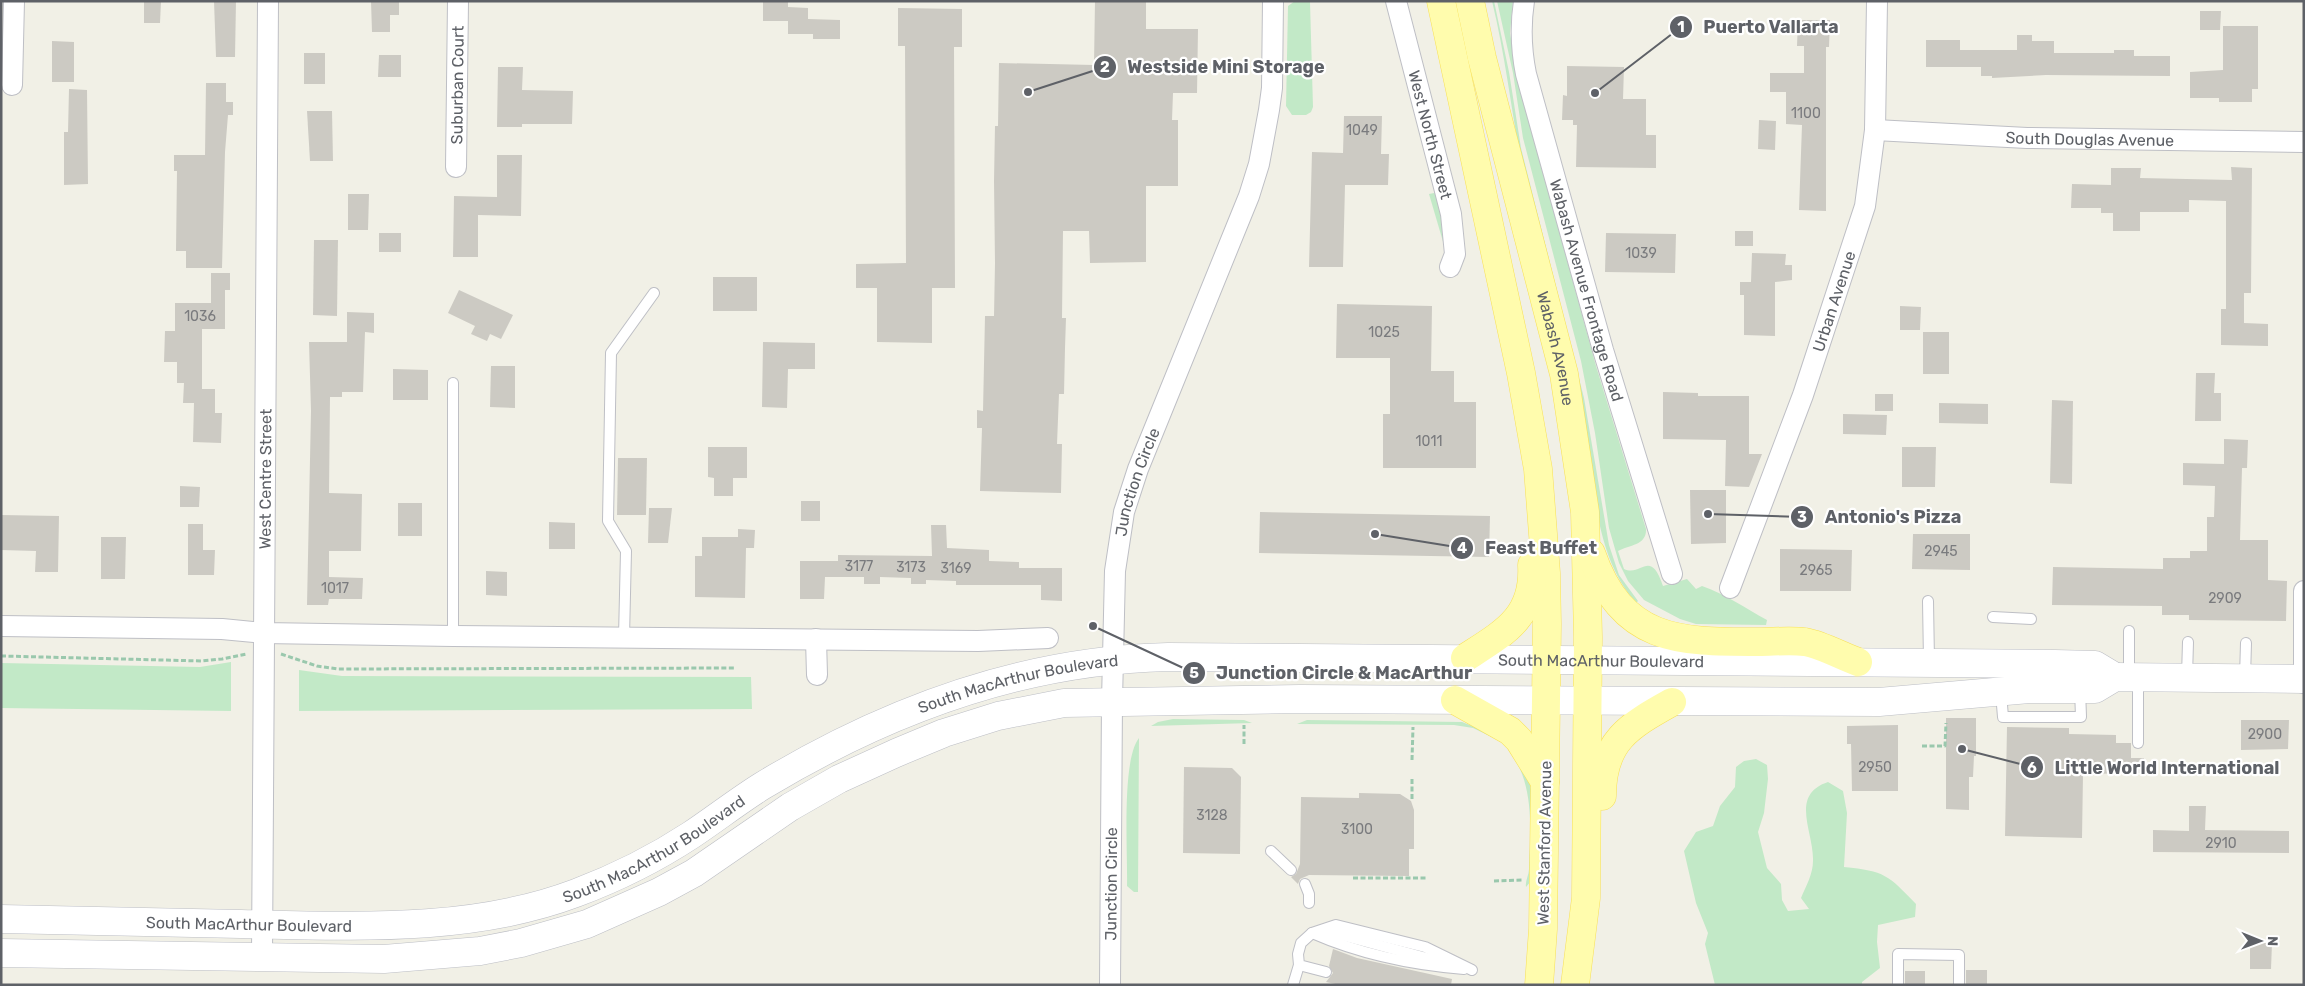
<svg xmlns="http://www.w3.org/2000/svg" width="2305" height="986" font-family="Rubik,sans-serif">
	<rect width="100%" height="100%" fill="#f1f0e6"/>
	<g fill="#c2e9c7">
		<polygon points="1295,1 1310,2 1313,107 1311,112 1306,115 1292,115 1286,106 1288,6"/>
		<path d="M1492 1H1494L1509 72 1521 148 1584 398 1609 545 1619 575 1638 601 1636 603C1588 548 1596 467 1581 399 1563 319 1537 241 1521 161 1511 108 1505 54 1492 1Z"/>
		<path d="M1497 1H1513L1510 33 1518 81 1596 366 1646 529C1647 545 1630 545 1618 551L1624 569C1642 577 1650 548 1663 586L1687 579 1696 589 1702 586C1725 594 1745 608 1767 620L1766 625 1696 624 1680 619 1644 600 1628 581 1619 563 1609 528 1595 433 1581 361 1523 138 1513 73Z"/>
		<polygon points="1434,193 1439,195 1444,245 1429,194"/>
		<polygon points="231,662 231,711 1,708 1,663 200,667"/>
		<polygon points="299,670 342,676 751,677 752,709 299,711"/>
		<polygon points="1173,719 1244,720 1252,723 1151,726 1158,722"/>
		<polygon points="1307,720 1462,722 1501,737 1498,740 1473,728 1454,725 1297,724"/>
		<path d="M1139 738 1138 892H1134L1127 886C1128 854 1121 761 1139 738Z"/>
		<path d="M1505 740C1511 750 1522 761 1526 772 1539 805 1532 846 1531 881L1526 887C1525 881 1529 875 1529 869 1531 827 1535 774 1502 743Z"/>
		<path d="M1756 759 1767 765 1768 779 1764 813 1758 832 1767 868 1781 884 1782 900 1788 911 1809 909 1801 898C1806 886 1813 874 1813 861 1814 832 1789 795 1828 782L1843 791 1847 813 1844 867C1885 871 1888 875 1916 904L1915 917 1878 925 1877 942 1880 968 1862 982V985H1715L1705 944 1708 933 1696 903 1684 851 1696 832 1713 826 1720 806 1735 787 1736 767 1744 761Z"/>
	</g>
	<g fill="#cccac3">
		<polygon points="144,1 161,1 160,23 144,23"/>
		<polygon points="214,1 236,1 235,57 216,57"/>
		<polygon points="371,1 399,1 399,15 390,15 390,32 372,32"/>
		<polygon points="763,1 788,1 788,7 808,8 808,19 840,20 840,39 813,39 813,34 788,34 788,21 763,21"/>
		<polygon points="1095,1 1146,1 1146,29 1198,29 1197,93 1173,93 1172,120 1178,120 1178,186 1146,186 1146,262 1090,263 1089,231 1063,231 1062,318 1066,318 1065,348 1064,394 1059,394 1057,444 1062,444 1061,493 980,491 982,428 977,428 977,410 983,411 985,316 994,316 995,263 994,181 995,126 998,126 999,63 1094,65"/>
		<polygon points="898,8 962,9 962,47 954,47 955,288 932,288 932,343 877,342 877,288 856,288 856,264 906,263 905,46 898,46"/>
		<polygon points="2200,11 2221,11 2220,30 2200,30"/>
		<polygon points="1798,20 1830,20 1829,47 1826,47 1826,211 1799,210 1802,125 1786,124 1786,92 1770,92 1770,73 1804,73 1804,46 1797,46"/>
		<polygon points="2223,26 2258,26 2258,89 2252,89 2252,102 2219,102 2219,98 2190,98 2190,72 2223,70"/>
		<polygon points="2017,35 2032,35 2032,41 2054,41 2054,53 2114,53 2114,50 2134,50 2134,56 2170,56 2170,76 2046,75 1992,78 1992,76 1981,76 1981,67 1926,67 1926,40 1960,40 1960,50 2017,50"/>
		<polygon points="52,41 74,42 74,82 52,82"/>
		<rect x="304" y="53" width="21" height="31"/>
		<polygon points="379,55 401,55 401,77 378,77"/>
		<polygon points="1567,66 1624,67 1623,99 1646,99 1646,135 1656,135 1656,168 1576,167 1577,125 1573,125 1573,120 1562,120 1563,95 1567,96"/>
		<polygon points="498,67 523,67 522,90 573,91 572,124 522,124 522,127 497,127"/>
		<polygon points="206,83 226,83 226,102 233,102 233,115 228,115 225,152 222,268 186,268 186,251 176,251 177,171 174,171 174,155 205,155"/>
		<polygon points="69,89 87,90 88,184 64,185 64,132 68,132"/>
		<polygon points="307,111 332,111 333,161 310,161"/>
		<polygon points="1344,116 1382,116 1381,154 1389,154 1388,185 1345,185 1343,267 1309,267 1312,152 1343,153"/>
		<polygon points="1759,120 1776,121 1775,150 1758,149"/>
		<polygon points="497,155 522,155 521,216 478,215 478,257 453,257 454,196 497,197"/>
		<polygon points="2231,167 2252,168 2251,293 2244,293 2244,323 2268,324 2268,346 2221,345 2221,309 2226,309 2226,201 2189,200 2189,212 2140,212 2140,231 2113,231 2113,213 2101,213 2101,208 2071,208 2072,184 2111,185 2111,168 2141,168 2140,178 2232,180"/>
		<polygon points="348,194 369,194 368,230 348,230"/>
		<rect x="1735" y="231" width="18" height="15"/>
		<rect x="379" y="233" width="22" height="19"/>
		<polygon points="1606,233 1676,234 1675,273 1605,272"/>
		<polygon points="314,240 338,240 337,316 313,315"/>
		<polygon points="1752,253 1786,254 1785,265 1792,265 1792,280 1775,282 1775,336 1744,335 1744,295 1740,295 1740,282 1751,282"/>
		<polygon points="211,273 230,273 230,290 225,290 225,329 202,329 202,389 215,389 215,413 222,413 221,443 193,442 194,403 183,403 184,383 177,383 177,362 164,362 165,331 175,331 175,303 211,303"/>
		<rect x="713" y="277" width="44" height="34"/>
		<polygon points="459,290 513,315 501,339 490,334 487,341 471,334 475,326 448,313"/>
		<polygon points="1337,304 1432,306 1431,371 1454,371 1454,402 1476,402 1476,468 1383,468 1383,414 1390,414 1390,358 1336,358"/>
		<polygon points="1900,306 1921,307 1920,330 1900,330"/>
		<polygon points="347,312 374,313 374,333 365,332 363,392 342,392 342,397 330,397 329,493 362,494 361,551 329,551 329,577 363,578 362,599 329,599 328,605 307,605 311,411 309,342 347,342"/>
		<rect x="1923" y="332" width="26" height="42"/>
		<polygon points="763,342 815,343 815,369 788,369 787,408 762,407"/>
		<polygon points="491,366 515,366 515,408 490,407"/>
		<polygon points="393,369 428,370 428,400 393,400"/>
		<polygon points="2196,373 2215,373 2214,393 2221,393 2221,421 2195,421"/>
		<polygon points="1663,392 1698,393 1698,396 1749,396 1749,454 1762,454 1749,487 1725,486 1726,440 1663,439"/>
		<rect x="1875" y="394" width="18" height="17"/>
		<polygon points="2052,400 2073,401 2072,484 2050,483"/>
		<polygon points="1939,403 1988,404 1988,424 1939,423"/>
		<polygon points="1843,414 1887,415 1886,435 1843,434"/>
		<polygon points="2224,439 2248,440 2247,468 2242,468 2240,540 2268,540 2268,580 2287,581 2286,621 2189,620 2189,615 2162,615 2162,606 2052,605 2053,567 2163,569 2163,558 2190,558 2190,551 2207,551 2207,517 2214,517 2215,486 2183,485 2183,463 2224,464"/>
		<polygon points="708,447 747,447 747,478 733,478 733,496 714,496 714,478 708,477"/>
		<polygon points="1902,447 1936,447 1935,487 1902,487"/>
		<polygon points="618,458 647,458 646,515 617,515"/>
		<polygon points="180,486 200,487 199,507 180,507"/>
		<polygon points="1690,490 1726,490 1726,543 1691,544"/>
		<rect x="801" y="501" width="19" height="20"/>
		<rect x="398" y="503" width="24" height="33"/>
		<polygon points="649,508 672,508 668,543 648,543"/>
		<polygon points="1260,512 1490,516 1489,557 1259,553"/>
		<polygon points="1,515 59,516 58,572 35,572 36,551 1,550"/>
		<polygon points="549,522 575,523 575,549 549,549"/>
		<polygon points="188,524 203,524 203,550 215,550 214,575 188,575"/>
		<polygon points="931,525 946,525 947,548 989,550 989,561 1019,562 1019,568 1062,568 1062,601 1041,600 1041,585 956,585 956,581 926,580 926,584 911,584 911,578 880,577 880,584 864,584 864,577 825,577 824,599 800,599 800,561 838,561 838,555 932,556"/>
		<polygon points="738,529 755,530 754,548 746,548 745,598 695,597 695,556 702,556 702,537 738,537"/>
		<polygon points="1913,534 1970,534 1970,570 1912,569"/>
		<polygon points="101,537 126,537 125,579 101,579"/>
		<polygon points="1780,549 1852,550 1851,591 1780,591"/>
		<polygon points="486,571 507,572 507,596 486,595"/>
		<polygon points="1946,718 1976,718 1976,756 1974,756 1973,777 1969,777 1969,810 1946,809"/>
		<polygon points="2241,720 2289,720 2288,749 2241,750"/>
		<polygon points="1898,725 1898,791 1852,791 1851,744 1847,744 1847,726"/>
		<polygon points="2007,727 2069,728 2069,734 2116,735 2116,743 2131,743 2131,758 2144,758 2145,773 2083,774 2082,838 2005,836"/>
		<polygon points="1184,767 1232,768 1241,777 1240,854 1183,853"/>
		<polygon points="1359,793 1400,794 1411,801 1414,810 1414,849 1409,849 1409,876 1309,875 1300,879 1298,884 1291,877 1296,874 1300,864 1301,797 1359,798"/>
		<polygon points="2189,806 2206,806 2205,830 2289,831 2289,853 2153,852 2153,830 2189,831"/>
		<polygon points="2250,943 2272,943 2271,969 2250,969"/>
		<polygon points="1333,949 1357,958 1452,979 1451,985 1340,985 1326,982 1333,973 1329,966"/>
		<rect x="1966" y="970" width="21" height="15"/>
		<rect x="1905" y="971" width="20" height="14"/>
	</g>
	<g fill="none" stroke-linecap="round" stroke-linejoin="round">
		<defs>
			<g id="lane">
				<polyline points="453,383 453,636"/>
				<polyline points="1928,601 1929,661"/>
				<polyline points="1993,617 2031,619"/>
				<polyline points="624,637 626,551 608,521 611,353 654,293"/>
				<polyline points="2129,676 2129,631"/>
				<polyline points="2187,676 2188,642"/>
				<polyline points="2245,677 2246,643"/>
				<polyline points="2138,678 2138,743"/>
				<polyline points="2001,693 2003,717 2081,717 2080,689"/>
				<polyline points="1271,851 1291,870"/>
				<polyline points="1305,884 1309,894 1309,903"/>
				<path d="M1312 933C1360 954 1413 965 1464 969"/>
				<polyline points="1323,933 1334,933 1445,963"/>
				<polyline points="1326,972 1299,965 1298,954 1301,943 1312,933 1336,925 1425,947 1472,970"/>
				<polyline points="1293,985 1299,965"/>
				<polyline points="1898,985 1898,954 1959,955 1959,985"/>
			</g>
			<g id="street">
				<path id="s1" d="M1396 1 1451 214 1455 254 1450 267"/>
				<path id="s2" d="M1524 1C1520 27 1521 49 1526 74L1603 350 1672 574"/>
				<polyline points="12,85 14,1"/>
				<path id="s3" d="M1875 130 2027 138 2304 142"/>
				<path id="s4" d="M456 167 458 1"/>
				<path id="s5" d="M1730 588 1803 395 1865 206 1875 130 1877 1"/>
				<polyline points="2304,591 2304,683"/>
				<polyline points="1,626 222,629 263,633 453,636 978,641 1048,638"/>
				<polyline points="816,639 817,675"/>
				<path id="s6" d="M262 957 268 1"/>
				<path id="s7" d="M1110 985 1112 701 1115 571 1124 512 1138 469 1249 196 1259 164 1269 110 1272 88 1273 1"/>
			</g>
			<g id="secondary">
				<path id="s8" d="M1 919C81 921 161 922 241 924 353 926 470 933 576 893 616 878 656 858 691 835 715 819 738 801 762 786 886 711 1022 660 1168 657L2055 664 2095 665 2115 677"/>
				<polyline points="1,953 384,959 480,951 521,943 587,924 659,892 694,873 790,807 839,779 896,753 944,733 998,716 1064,703 1300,699 1879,702 2029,689 2095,689 2115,677 2304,679"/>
			</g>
			<g id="primary">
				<polyline points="1441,1 1521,373 1538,469 1546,573 1547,624 1543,929 1539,985"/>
				<path id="s9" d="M1470 1 1482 58 1564 374 1585 512 1588 637 1586 898 1575 985"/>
				<path d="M1591 553C1622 642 1677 642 1759 642 1773 642 1790 640 1805 642 1822 645 1841 656 1858 662"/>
				<path d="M1465 658C1504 633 1535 617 1532 565"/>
				<polyline points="1455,700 1510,731 1519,740 1545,782"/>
				<path d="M1602 796C1602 741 1629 726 1672 702"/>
			</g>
		</defs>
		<use href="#lane" stroke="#bebfc5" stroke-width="12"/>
		<use href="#street" stroke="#bebfc5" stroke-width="22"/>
		<use href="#secondary" stroke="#bcbec5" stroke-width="29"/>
		<use href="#primary" stroke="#f8e058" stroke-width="29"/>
		<g stroke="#9ac8ad" stroke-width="3" stroke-dasharray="5 2.5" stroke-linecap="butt">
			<polyline points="281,654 317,666 338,669 736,668"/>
			<polyline points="1,656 202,661 222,659 247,654"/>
			<polyline points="1244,744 1244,725"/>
			<polyline points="1922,746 1945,746 1946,723"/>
			<polyline points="1412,760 1413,727"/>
			<polyline points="1412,799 1412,779"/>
			<polyline points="1353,878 1427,878"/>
			<polyline points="1494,881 1523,880"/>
		</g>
		<use href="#lane" stroke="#fff" stroke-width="10"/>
		<use href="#street" stroke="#fff" stroke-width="20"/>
		<use href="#secondary" stroke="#fff" stroke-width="28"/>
		<use href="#primary" stroke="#fffcad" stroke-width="28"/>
	</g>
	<g text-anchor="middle" stroke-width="4.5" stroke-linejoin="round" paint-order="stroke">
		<g font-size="14" fill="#7a7b7e">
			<text x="1806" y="118">1100</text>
			<text x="1362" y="135">1049</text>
			<text x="1641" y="258">1039</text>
			<text x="200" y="321">1036</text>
			<text x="1384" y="337">1025</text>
			<text x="1429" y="446">1011</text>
			<text x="1941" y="556">2945</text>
			<text x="859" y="571">3177</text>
			<text x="911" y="572">3173</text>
			<text x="956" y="573">3169</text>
			<text x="1816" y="575">2965</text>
			<text x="335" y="593">1017</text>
			<text x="2225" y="603">2909</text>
			<text x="2265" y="739">2900</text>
			<text x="1875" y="772">2950</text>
			<text x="1212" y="820">3128</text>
			<text x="1357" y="834">3100</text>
			<text x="2221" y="848">2910</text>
		</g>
		<g font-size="16" fill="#5e6167" stroke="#fff">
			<text dy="6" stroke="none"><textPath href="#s4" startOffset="82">Suburban Court</textPath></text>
			<text dy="6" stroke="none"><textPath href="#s1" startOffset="138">West North Street</textPath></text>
			<text dy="6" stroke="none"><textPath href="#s3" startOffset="215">South Douglas Avenue</textPath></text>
			<text dy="6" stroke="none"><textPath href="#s2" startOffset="298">Wabash Avenue Frontage Road</textPath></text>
			<text dy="6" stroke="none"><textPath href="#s5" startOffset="305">Urban Avenue</textPath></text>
			<text dy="6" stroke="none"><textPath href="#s9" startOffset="358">Wabash Avenue</textPath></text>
			<text dy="6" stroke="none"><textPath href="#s6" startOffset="478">West Centre Street</textPath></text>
			<text dy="6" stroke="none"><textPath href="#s7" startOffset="506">Junction Circle</textPath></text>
			<text dy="6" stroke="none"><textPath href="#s8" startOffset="1658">South MacArthur Boulevard</textPath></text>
			<text dy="6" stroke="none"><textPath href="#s8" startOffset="1072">South MacArthur Boulevard</textPath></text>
			<text transform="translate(1544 843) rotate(-89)" y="6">West Stanford Avenue</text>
			<text dy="6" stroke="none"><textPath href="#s8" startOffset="668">South MacArthur Boulevard</textPath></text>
			<text dy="6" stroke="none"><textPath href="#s7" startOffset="101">Junction Circle</textPath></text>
			<text dy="6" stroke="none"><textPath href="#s8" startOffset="248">South MacArthur Boulevard</textPath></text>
		</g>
	</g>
	<path fill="none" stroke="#5e6167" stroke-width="2" d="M1595 93L1681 27M1028 92L1105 67M1708 514L1802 517M1375 534L1462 548M1093 626L1194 673M1962 749L2032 767"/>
	<g fill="#5e6167" stroke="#fff" stroke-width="2">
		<circle cx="1595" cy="93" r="5"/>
		<circle cx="1028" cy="92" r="5"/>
		<circle cx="1708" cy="514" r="5"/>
		<circle cx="1375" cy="534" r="5"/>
		<circle cx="1093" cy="626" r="5"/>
		<circle cx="1962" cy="749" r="5"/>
		<circle cx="1681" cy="27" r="12"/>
		<circle cx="1105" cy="67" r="12"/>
		<circle cx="1802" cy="517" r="12"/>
		<circle cx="1462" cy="548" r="12"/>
		<circle cx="1194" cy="673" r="12"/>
		<circle cx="2032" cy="767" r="12"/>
	</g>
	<g font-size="15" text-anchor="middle" font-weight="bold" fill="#fff">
		<text x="1681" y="32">1</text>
		<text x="1105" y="72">2</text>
		<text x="1802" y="522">3</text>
		<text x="1462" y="553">4</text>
		<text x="1194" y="678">5</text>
		<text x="2032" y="773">6</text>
	</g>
	<g font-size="18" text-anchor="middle" font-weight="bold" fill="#5e6167" stroke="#fff" stroke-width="4.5" stroke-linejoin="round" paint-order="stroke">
		<text x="1771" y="33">Puerto Vallarta</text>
		<text x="1226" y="73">Westside Mini Storage</text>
		<text x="1893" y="523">Antonio's Pizza</text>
		<text x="1541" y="554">Feast Buffet</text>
		<text x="1344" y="679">Junction Circle &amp; MacArthur</text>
		<text x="2167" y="774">Little World International</text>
	</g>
	<rect width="2305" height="986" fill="none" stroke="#5e6167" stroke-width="5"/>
	<g transform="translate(2260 941) rotate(91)" stroke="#ffffff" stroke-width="4" paint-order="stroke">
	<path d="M0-4L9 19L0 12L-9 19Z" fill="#5e6167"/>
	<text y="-8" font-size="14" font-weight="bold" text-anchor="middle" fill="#5e6167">N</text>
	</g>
</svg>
